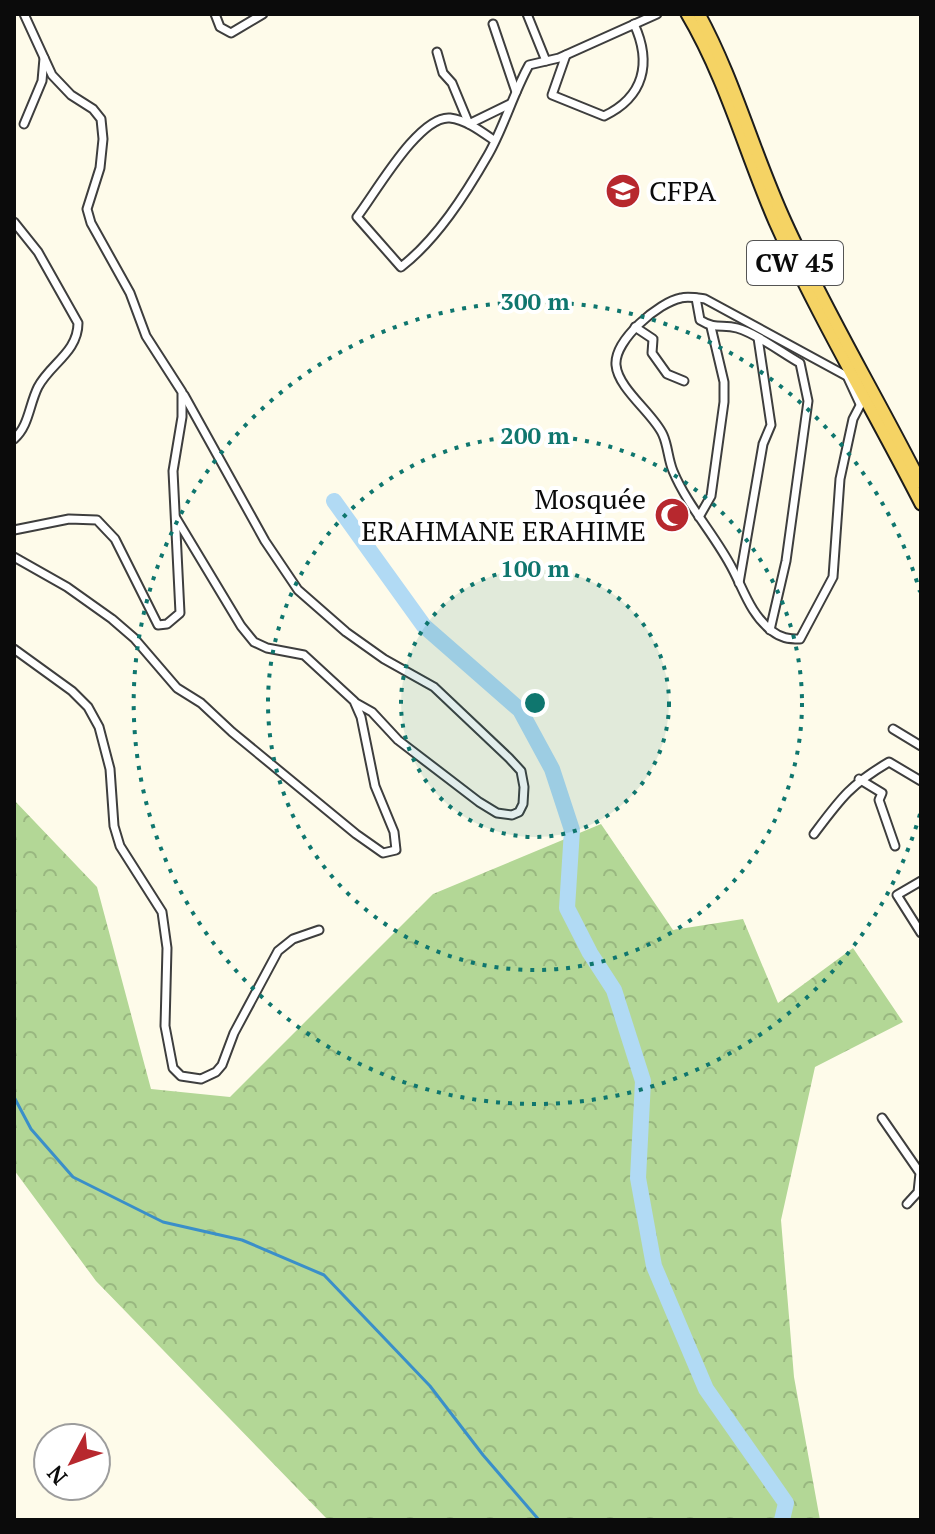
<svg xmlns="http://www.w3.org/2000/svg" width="935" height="1534" font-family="'PT Serif',serif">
	<defs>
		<pattern id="forest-crowns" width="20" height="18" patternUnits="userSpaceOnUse" patternTransform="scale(2)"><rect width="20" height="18" fill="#b3d796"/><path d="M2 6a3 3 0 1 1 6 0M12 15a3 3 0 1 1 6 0" fill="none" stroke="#99b780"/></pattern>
	</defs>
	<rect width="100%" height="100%" fill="#fefbea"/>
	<polygon fill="url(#forest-crowns)" points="14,800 97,887 151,1089 230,1097 433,894 601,824 673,930 743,919 778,1003 853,948 903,1022 815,1067 781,1220 794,1377 820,1520 328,1520 96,1281 14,1170"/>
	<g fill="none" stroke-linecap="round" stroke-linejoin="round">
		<polyline stroke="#3a8fc9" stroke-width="3" points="14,1097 31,1129 73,1177 163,1222 242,1240 324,1275 430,1386 483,1455 539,1520"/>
		<polyline stroke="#b1daf4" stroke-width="16" points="334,501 424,626 520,710 552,769 572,830 567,908 590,953 614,990 643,1081 638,1178 654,1266 706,1389 786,1503 782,1520"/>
		<defs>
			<g id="minor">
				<polyline points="215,14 220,27 231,33 263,14"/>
				<polyline points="527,14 546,61"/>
				<polyline points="493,24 516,92"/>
				<polyline points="437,52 443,73 452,83 469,124 510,104"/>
				<path d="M566 55 552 95 604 116C644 97 652 63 634 24"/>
				<polyline points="24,124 42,81 44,58"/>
				<path d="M495 141C482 132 467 120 450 118 419 115 375 194 357 217L401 267C437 239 465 195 488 155 504 127 513 94 529 65L559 58 657 14"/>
				<path d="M14 222 38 252 78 323C78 352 50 364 38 387 29 405 29 426 14 439"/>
				<path d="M696 298 700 320C716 330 722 324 737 328 756 333 782 353 800 363L808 401 786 561 770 630"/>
				<polyline points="635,327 653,339 652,353 667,374 684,381"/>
				<polyline points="848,378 860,404"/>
				<path d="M854 380 705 299C698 298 688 296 681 298 659 302 614 340 616 365 618 389 654 414 663 435 668 446 668 459 673 471 688 507 716 536 733 570 744 591 751 615 772 631 781 638 788 639 800 639L833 577 840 479 853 419 865 396"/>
				<polyline points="184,395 265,541 298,590 346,632 384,659 434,687 509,758 521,771 524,787 523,804 519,812 512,815 497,813 479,802 398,740 372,712 356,703"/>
				<polyline points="699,517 711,496 724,402 724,382 711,327"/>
				<polyline points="14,530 69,519 97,520 115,539 158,625 167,624 180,613 173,471 182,417 182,392 146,336 130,293 91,223 87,209 100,168 103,139 101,119 93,109 71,95 52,75 24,14"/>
				<polyline points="14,557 67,587 112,619 134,638 177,688 201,703 232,732 356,834 383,853 396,850 394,832 375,786 361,717 354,701 304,655 267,648 254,642 241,626 176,518"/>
				<polyline points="739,583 763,444 771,425 758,338"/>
				<polyline points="14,649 72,691 88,707 99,727 110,769 114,826 120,846 162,912 167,948 165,1026 173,1068 181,1076 201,1079 216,1072 222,1065 234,1033 278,951 293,939 319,930"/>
				<polyline points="893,729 921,746"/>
				<polyline points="859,779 882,793 879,800 895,846"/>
				<path d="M814 834C841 798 850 785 889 762L921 781"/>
				<polyline points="921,881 897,895 921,933"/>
				<polyline points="882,1118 920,1173 918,1192 907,1204"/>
			</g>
			<g id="primary">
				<path d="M687 14C726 80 745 153 775 222 818 318 873 410 921 504"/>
				<path d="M699 14C735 80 754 154 786 223 826 311 877 396 921 483"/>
			</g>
		</defs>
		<use href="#minor" stroke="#3e3e3e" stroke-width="11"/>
		<use href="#primary" stroke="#1c1c1c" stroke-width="15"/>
		<use href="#minor" stroke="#fff" stroke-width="7"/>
		<use href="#primary" stroke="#f5d364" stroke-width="11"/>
	</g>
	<circle cx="535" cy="703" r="134" fill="#0f766e" fill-opacity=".12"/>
	<g fill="none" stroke="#0f766e" stroke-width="4" stroke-dasharray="4 8">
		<circle cx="535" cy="703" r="134"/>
		<circle cx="535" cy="703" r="267"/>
		<path d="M920 814A401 401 0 1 1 920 592"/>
	</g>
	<defs>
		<symbol id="university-disc" viewBox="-11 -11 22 22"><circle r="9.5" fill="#b7282e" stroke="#fff"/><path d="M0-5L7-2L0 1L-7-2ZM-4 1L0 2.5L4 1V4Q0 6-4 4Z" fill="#fff"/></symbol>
		<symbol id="mosque-disc" viewBox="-11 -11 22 22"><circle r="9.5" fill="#b7282e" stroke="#fff"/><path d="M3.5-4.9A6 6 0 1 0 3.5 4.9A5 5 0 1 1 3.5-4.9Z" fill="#fff"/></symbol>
	</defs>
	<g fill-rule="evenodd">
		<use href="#university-disc" x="603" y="171" width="40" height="40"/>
		<use href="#mosque-disc" x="652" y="495" width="40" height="40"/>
	</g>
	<g text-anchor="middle" stroke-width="8" stroke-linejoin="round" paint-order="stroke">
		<rect fill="#fff" stroke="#545454" stroke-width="2" x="747" y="241" width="96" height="44" rx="6"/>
		<g font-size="26" font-weight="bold" fill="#0b0b0b">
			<text x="795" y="272">CW 45</text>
		</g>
		<g font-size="28" fill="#0b0b0b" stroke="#fff" text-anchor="start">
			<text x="649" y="201">CFPA</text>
			<text x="646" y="509" text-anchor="end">Mosquée<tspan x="646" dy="32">ERAHMANE ERAHIME</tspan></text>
		</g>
	</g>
	<circle cx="535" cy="703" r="12" fill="#0f766e" stroke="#fff" stroke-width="4"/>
	<g font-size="24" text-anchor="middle" font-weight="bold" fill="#0f766e" stroke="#fff" stroke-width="8" stroke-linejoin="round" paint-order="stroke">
		<text x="535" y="310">300 m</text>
		<text x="535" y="444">200 m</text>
		<text x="535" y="577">100 m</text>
	</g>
	<rect width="935" height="1534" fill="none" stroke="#0b0b0b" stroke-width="32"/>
	<g transform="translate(72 1462) rotate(229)"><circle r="38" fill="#ffffff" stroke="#9d9d9d" stroke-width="2"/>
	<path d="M0-6L14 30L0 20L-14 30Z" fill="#b7282e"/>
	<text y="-12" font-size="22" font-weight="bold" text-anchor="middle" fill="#0b0b0b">N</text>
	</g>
</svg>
